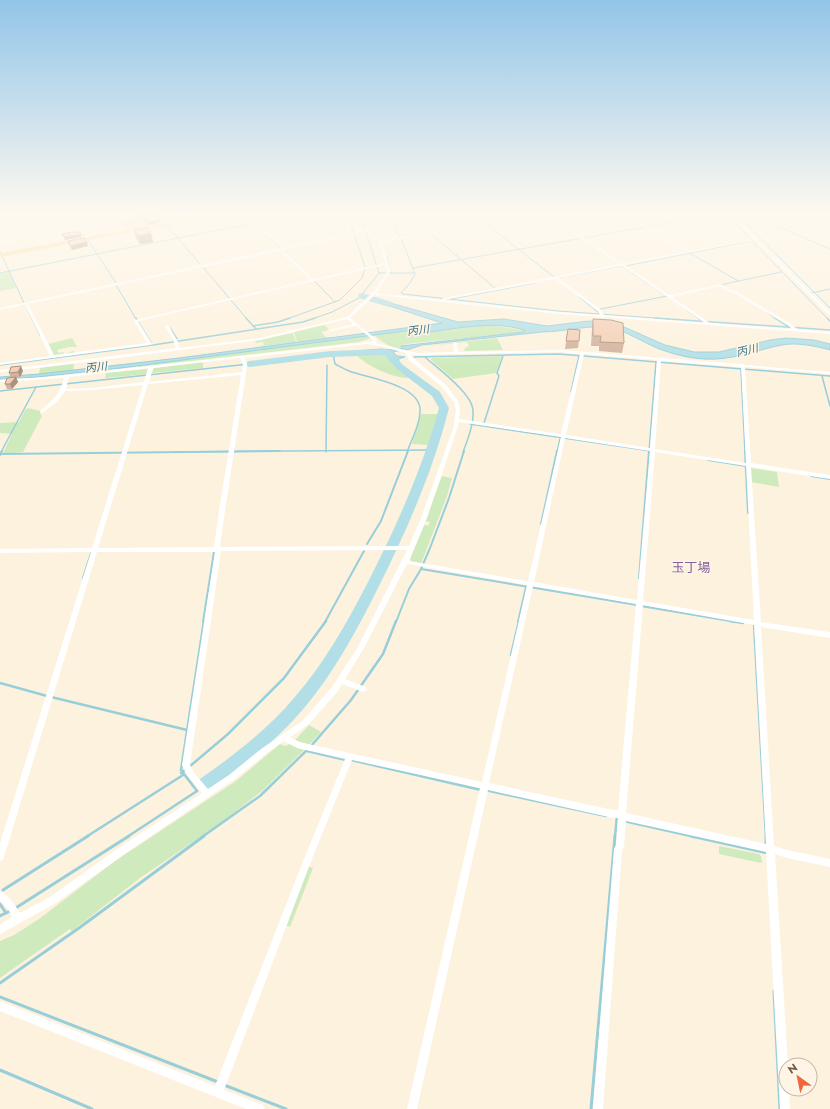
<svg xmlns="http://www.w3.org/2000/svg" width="830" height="1109" font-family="Jost,'Noto Sans JP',sans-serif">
	<rect width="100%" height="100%" fill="#fdf2de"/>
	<polygon fill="#ebe3db" points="139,216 146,224 157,222 159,224 127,230 119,220"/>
	<g fill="#cfebbd">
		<polygon points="9,272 16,288 0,291 0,274"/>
		<polygon points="325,325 329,330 321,332 326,337 334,337 297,342 294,332"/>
		<path d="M487 325 524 330V332C483 338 442 339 401 345L403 348C393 350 382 342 374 335L413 330 422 333Z"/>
		<polygon points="293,333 296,342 254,347 264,345 263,342 256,343 255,341"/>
		<polygon points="369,336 371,338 359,342 138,367 138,366"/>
		<polygon points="72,338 77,347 69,347 57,350 59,353 63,352 64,354 74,351 75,354 54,357 48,344"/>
		<polygon points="497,338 503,350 464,351 465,348 469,346 467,342 414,347"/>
		<path d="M378 353 384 355 394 365 412 378C394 379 368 367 355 354Z"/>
		<polygon points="502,356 496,373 453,379 430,359 433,358"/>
		<polygon points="203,362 203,368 152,373 154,368"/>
		<polygon points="74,363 73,370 39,374 40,368"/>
		<polygon points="148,369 149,374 105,378 106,373"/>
		<polygon points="28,408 41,411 40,414 42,416 23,452 4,454 3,453 12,434 0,433 0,423 19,422 25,410"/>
		<polygon points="421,414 438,414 428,445 412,444"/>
		<polygon points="750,468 777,472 779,487 751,482"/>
		<polygon points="442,476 452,478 447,496 421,564 411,561 410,559 424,525 428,526 430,522 425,521"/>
		<polygon points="309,725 321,732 309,745 295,740"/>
		<polygon points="280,744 285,746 290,744 304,750 262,791 218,825 140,878 72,931 70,929 0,978 0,941 14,935 39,919 115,861 236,781"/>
		<polygon points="719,846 759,854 761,856 762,862 761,863 719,854"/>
		<polygon points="307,866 313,868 290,927 285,925"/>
	</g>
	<path fill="#b2dfe7" stroke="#98ceda" d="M373 298 458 322 504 319 547 326 589 321 615 323 665 345 694 352H719L770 340 786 338 814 340 830 344V350C815 346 797 342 782 345 756 350 731 361 704 359 688 358 672 354 657 348 643 342 629 333 615 329 591 323 566 332 542 332L422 345 407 350 405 349 393 352 397 356 405 357 398 359 401 366 398 367 385 354 378 353H354L353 351 381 349 393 350 403 348 401 346 524 332V330C492 320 456 329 422 333L413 330 121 368 37 377 0 379V377L39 374 179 358 442 323 371 300Z"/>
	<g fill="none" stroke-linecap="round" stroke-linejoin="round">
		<g stroke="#98ceda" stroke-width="1">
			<polyline points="67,213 84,237"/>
			<polyline points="157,213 165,223"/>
			<polyline points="347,213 365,267"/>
			<polyline points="389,213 397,233 400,237"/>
			<polyline points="472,213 485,223"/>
			<polyline points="695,213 703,217"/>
			<polyline points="725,213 828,319"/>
			<polyline points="735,213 830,308"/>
			<polyline points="747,213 830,249"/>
			<polyline points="806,213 815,216"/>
			<polyline points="0,215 9,213"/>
			<polyline points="256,223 305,213"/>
			<polyline points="486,224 554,277"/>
			<polyline points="430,233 496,289"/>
			<polyline points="268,236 282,249"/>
			<polyline points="401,238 415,274 410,283 401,293 403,294 558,311 669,319"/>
			<polyline points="88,240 116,283"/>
			<polyline points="0,251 1,253"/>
			<polyline points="284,251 297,264"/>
			<polyline points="688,252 738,281"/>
			<polyline points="2,256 24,303"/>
			<polyline points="387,257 391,273"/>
			<polyline points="199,263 178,238 246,225"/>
			<polyline points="202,266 247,319"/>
			<polyline points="625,266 751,241"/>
			<polyline points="413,268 725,213"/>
			<polyline points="0,273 178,238 167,226"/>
			<polyline points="379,273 415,273"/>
			<polyline points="557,278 622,266 666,296"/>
			<polyline points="313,280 335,302"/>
			<polyline points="116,285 136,319"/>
			<polyline points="720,285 781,272"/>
			<polyline points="812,293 830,289"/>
			<polyline points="579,297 600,314"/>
			<polyline points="451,299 535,283"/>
			<polyline points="23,305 25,304 32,319"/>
			<polyline points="685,309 699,319"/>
			<polyline points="596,310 667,296"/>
			<polyline points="769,314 776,319"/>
			<polyline points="287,319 340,300 362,278 365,269"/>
			<polyline points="312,319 332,312 359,298 379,273 360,213"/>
		</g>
		<g stroke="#98ceda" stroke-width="1.5">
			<polyline points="32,318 40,335"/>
			<polyline points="136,318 151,343"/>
			<polyline points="246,318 256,329"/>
			<polyline points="655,318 830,330"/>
			<polyline points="698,318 701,320"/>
			<polyline points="775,318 789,327"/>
			<polyline points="827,318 830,321"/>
			<polyline points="253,326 278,322 290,318"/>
			<polyline points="170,328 177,339"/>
			<path d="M333 354 335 364C339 366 344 369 349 371 367 378 417 384 420 408 421 422 412 439 407 452"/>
			<polyline points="414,357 559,354 830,376"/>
			<path d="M425 357C437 368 472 393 473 410 474 424 468 439 463 452"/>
			<polyline points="0,365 153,345 303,322 315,318"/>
			<polyline points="741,369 745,452"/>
			<polyline points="822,376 830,406"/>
			<polyline points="0,391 249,364"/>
			<polyline points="571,392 579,356"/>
			<polyline points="484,423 499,376 497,373 503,356"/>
			<polyline points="470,424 651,451"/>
			<polyline points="1,452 36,387"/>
			<polyline points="172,452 431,450"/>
			<polyline points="326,452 327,365"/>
			<polyline points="557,452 560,439"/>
			<polyline points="649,452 656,362"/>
		</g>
		<g stroke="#98ceda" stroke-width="2">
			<polyline points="745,451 748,513"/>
			<polyline points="0,454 280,451"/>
			<polyline points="0,455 2,451"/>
			<polyline points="708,460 746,466"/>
			<polyline points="811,476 830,479"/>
			<polyline points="541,524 557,451"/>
			<polyline points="367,544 381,521 408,451"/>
			<polyline points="421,569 637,605"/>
			<polyline points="83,578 91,553"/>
			<polyline points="639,578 649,451"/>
			<polyline points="641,606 736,622"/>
			<polyline points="203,622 214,552"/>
			<polyline points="325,622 364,551"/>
			<polyline points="396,622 409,589 421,569 430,548 449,498 464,451"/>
			<polyline points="518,622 526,587"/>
		</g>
		<g stroke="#98ceda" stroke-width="2.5">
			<polyline points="730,621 743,623"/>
			<polyline points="754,624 766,837"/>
			<polyline points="511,655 519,621"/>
			<polyline points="0,683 47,696"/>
			<polyline points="51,697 187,730"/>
			<polyline points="311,746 351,700 383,654 396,621"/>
			<polyline points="307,751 346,760"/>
			<polyline points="351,760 481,790"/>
			<polyline points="189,767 228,734 284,678 326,621"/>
			<polyline points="181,773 186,769"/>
			<polyline points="485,790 606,816"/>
			<polyline points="197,791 181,770 204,621"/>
			<polyline points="624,821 695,837"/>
			<polyline points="86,837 183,775"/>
			<polyline points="127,837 197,791"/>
			<polyline points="202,837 260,796 308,749"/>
			<polyline points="615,837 617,815"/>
		</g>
		<g stroke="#98ceda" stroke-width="3">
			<polyline points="691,836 768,853"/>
			<polyline points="766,836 766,845"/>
			<polyline points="3,890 88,836"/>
			<polyline points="0,904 6,913"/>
			<polyline points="14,909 129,836"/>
			<polyline points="0,916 10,911"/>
			<polyline points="0,983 79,928 204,836"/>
			<polyline points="774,991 780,1109"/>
			<polyline points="0,997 218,1082"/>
			<polyline points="0,1070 92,1109"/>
			<polyline points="224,1085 286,1109"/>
			<polyline points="591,1109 615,836"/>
		</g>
		<g fill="#b2dfe7" fill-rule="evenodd">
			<polygon points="362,293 392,302 393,304 389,307 359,298 358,296 359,294"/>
			<path d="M386 349 389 350 403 365 440 392 449 408C433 471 407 530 378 588 357 630 335 671 305 707 278 739 246 765 212 789L206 792 200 789 197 784 200 779C234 755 267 730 294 698 324 664 346 624 367 584 396 527 422 470 439 408L432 396 397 369 384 355 330 357 249 367 244 364 249 361 330 351Z"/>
		</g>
		<g fill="#fff" fill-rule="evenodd">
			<polygon points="0,213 8,213 0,215"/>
			<polygon points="150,213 157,213 0,243 0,241"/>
			<path d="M243 213H247L284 247 374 228 367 213H371L372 217 393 215 395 216 393 217 373 219 381 240 544 213H552L550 214 623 264 687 251 621 213H625L691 251 753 239 728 213H732L757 238H758V240L830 312V315H829L755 240 625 265 669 295 721 284 733 291H736L791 324 797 329 830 332V334L558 314 375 295 350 318 377 340 376 343 417 353 454 352 453 343 455 342 457 343 458 352 561 350 741 364H743L745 365 830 372V374L745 367 751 463 830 475V479L751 467 761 622 830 632V638L761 627 774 846 787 850 830 859V867L787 858 775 854 788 1065H786V1089H789L790 1109H780L766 852 626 821 624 847 622 851 603 1109H593L614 849 616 845 618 818H613L488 790 417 1109H407L480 788 352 760 310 864 224 1090 263 1105 264 1109H246L0 1011V1001L215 1086 302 864 345 759 297 748 284 741 267 753 235 779 126 853 56 903 0 934V924L12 917 8 909 0 901V891C9 895 15 905 20 913L50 897 120 847 202 793 187 775 182 765 215 552H97L4 857 3 860 0 861V843L91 552 0 553V549L92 548 143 385 92 390 65 391 58 401 42 413 40 412V411C53 400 60 394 64 378L0 382V380L48 377 367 342H372L373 340 356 326 331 331 329 330 353 324 347 319 260 340 63 365 0 372V370L176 348 174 342 165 326 167 325 169 326 178 342 180 348 260 338 347 317 375 290 387 271 385 265 139 321H138L152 344 150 345 0 365V363L50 356 25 305 0 310V308L281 248ZM546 215 619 264 444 298 442 299 443 300 377 293 391 271 382 242ZM375 230 385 263 313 279 283 250ZM280 251 310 280 135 320 134 321 147 343 54 355 28 304ZM622 266 705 323 604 315 600 309 559 278ZM555 279 598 311 600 315 558 312 444 300ZM720 286 731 293H734L789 326 792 329 710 323 672 297ZM367 344 380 346 406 353 409 360 441 386 454 402 456 410 453 429 421 518 409 546 220 547 225 511 246 373 247 364 245 358ZM561 352 580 354 561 434 459 419 460 410 458 401 445 384 413 358 411 354 417 355ZM584 354 657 360 650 448 566 435ZM240 358 243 364 242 372 149 382 153 368ZM661 361 741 367 746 463 655 449ZM148 368 144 382 92 388 66 389 69 377ZM241 375 219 511 214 547 98 548 148 384ZM459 422 561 437 528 581 409 561 427 518 457 429ZM565 438 650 451 637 600 534 582ZM655 452 746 466 754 620 643 601ZM407 550 358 647 332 687 302 721 261 749 229 775 208 789 195 774 190 765 221 551ZM407 564 527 585 482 782 299 742 290 737 308 725 338 691 342 684 363 692 366 691 367 689 366 687 345 679 364 648ZM533 586 636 604 618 810H613L489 783ZM643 605 754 625 766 844 626 813Z"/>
			<polygon points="807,213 812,213 830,221 830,223"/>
		</g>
		<polygon fill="#ffd994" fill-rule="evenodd" points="219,213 230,213 0,257 0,253"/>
	</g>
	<g fill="#d2b29c">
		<polygon points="141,216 160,220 161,222 147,225 141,218"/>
		<polygon points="134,230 151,233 153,242 140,244 136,239"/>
		<polygon points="68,241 87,242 88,246 72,250 69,245"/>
		<polygon points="593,319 624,343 622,353 599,351 599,346 591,346 592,328"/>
		<polygon points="568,329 580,330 578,348 565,349"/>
		<polygon points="23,371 20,377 16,378 18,382 12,389 7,389 5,384 11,378 9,373"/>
	</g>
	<g fill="#ab917f">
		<polygon points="160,220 161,222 147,225 147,222"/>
		<polygon points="151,233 153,242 140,244 138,236"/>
		<polygon points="81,235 81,237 65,240 64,237"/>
		<polygon points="87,242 88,246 72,250 71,246"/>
		<polygon points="21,366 23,371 20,377 18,372"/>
		<polygon points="16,377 18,382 12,389 10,384"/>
	</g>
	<g fill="#f4cfb5" stroke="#ab917f">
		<polygon points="154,213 160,220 147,222 141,216"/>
		<polygon points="146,227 151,233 138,236 134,230"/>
		<polygon points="72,232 79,232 81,235 64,237 62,234"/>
		<polygon points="84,238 87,242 71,246 68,241"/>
		<polygon points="593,319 611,320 623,323 624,343 600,342 601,336 593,336"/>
		<polygon points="568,329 580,330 579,341 566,341"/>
		<polygon points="21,366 18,372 9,373 11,367"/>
		<polygon points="16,377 10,384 5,384 7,378"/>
	</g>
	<linearGradient id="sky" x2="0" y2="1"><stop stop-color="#92c5e8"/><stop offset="0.58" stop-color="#fef9f0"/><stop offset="1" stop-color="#fef9f0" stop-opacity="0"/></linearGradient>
	<rect width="830" height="368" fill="url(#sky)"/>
	<g text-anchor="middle" stroke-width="3" stroke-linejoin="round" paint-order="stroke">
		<g font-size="11" font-style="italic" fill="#3b7583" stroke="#fff5e6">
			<text transform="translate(418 330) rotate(-7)" y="4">丙川</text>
			<text transform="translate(747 350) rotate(-14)" y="4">丙川</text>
			<text transform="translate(96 367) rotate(-7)" y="4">丙川</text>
		</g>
		<g font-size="13" fill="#866098" stroke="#fff5e6">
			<text x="691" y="572">玉丁場</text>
		</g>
	</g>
	<g transform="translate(798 1077) rotate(327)"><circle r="19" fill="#fff5e6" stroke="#c7b6a6"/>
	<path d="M0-3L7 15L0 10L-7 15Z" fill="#ef673c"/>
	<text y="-6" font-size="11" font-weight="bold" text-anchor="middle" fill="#745745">N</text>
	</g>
</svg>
